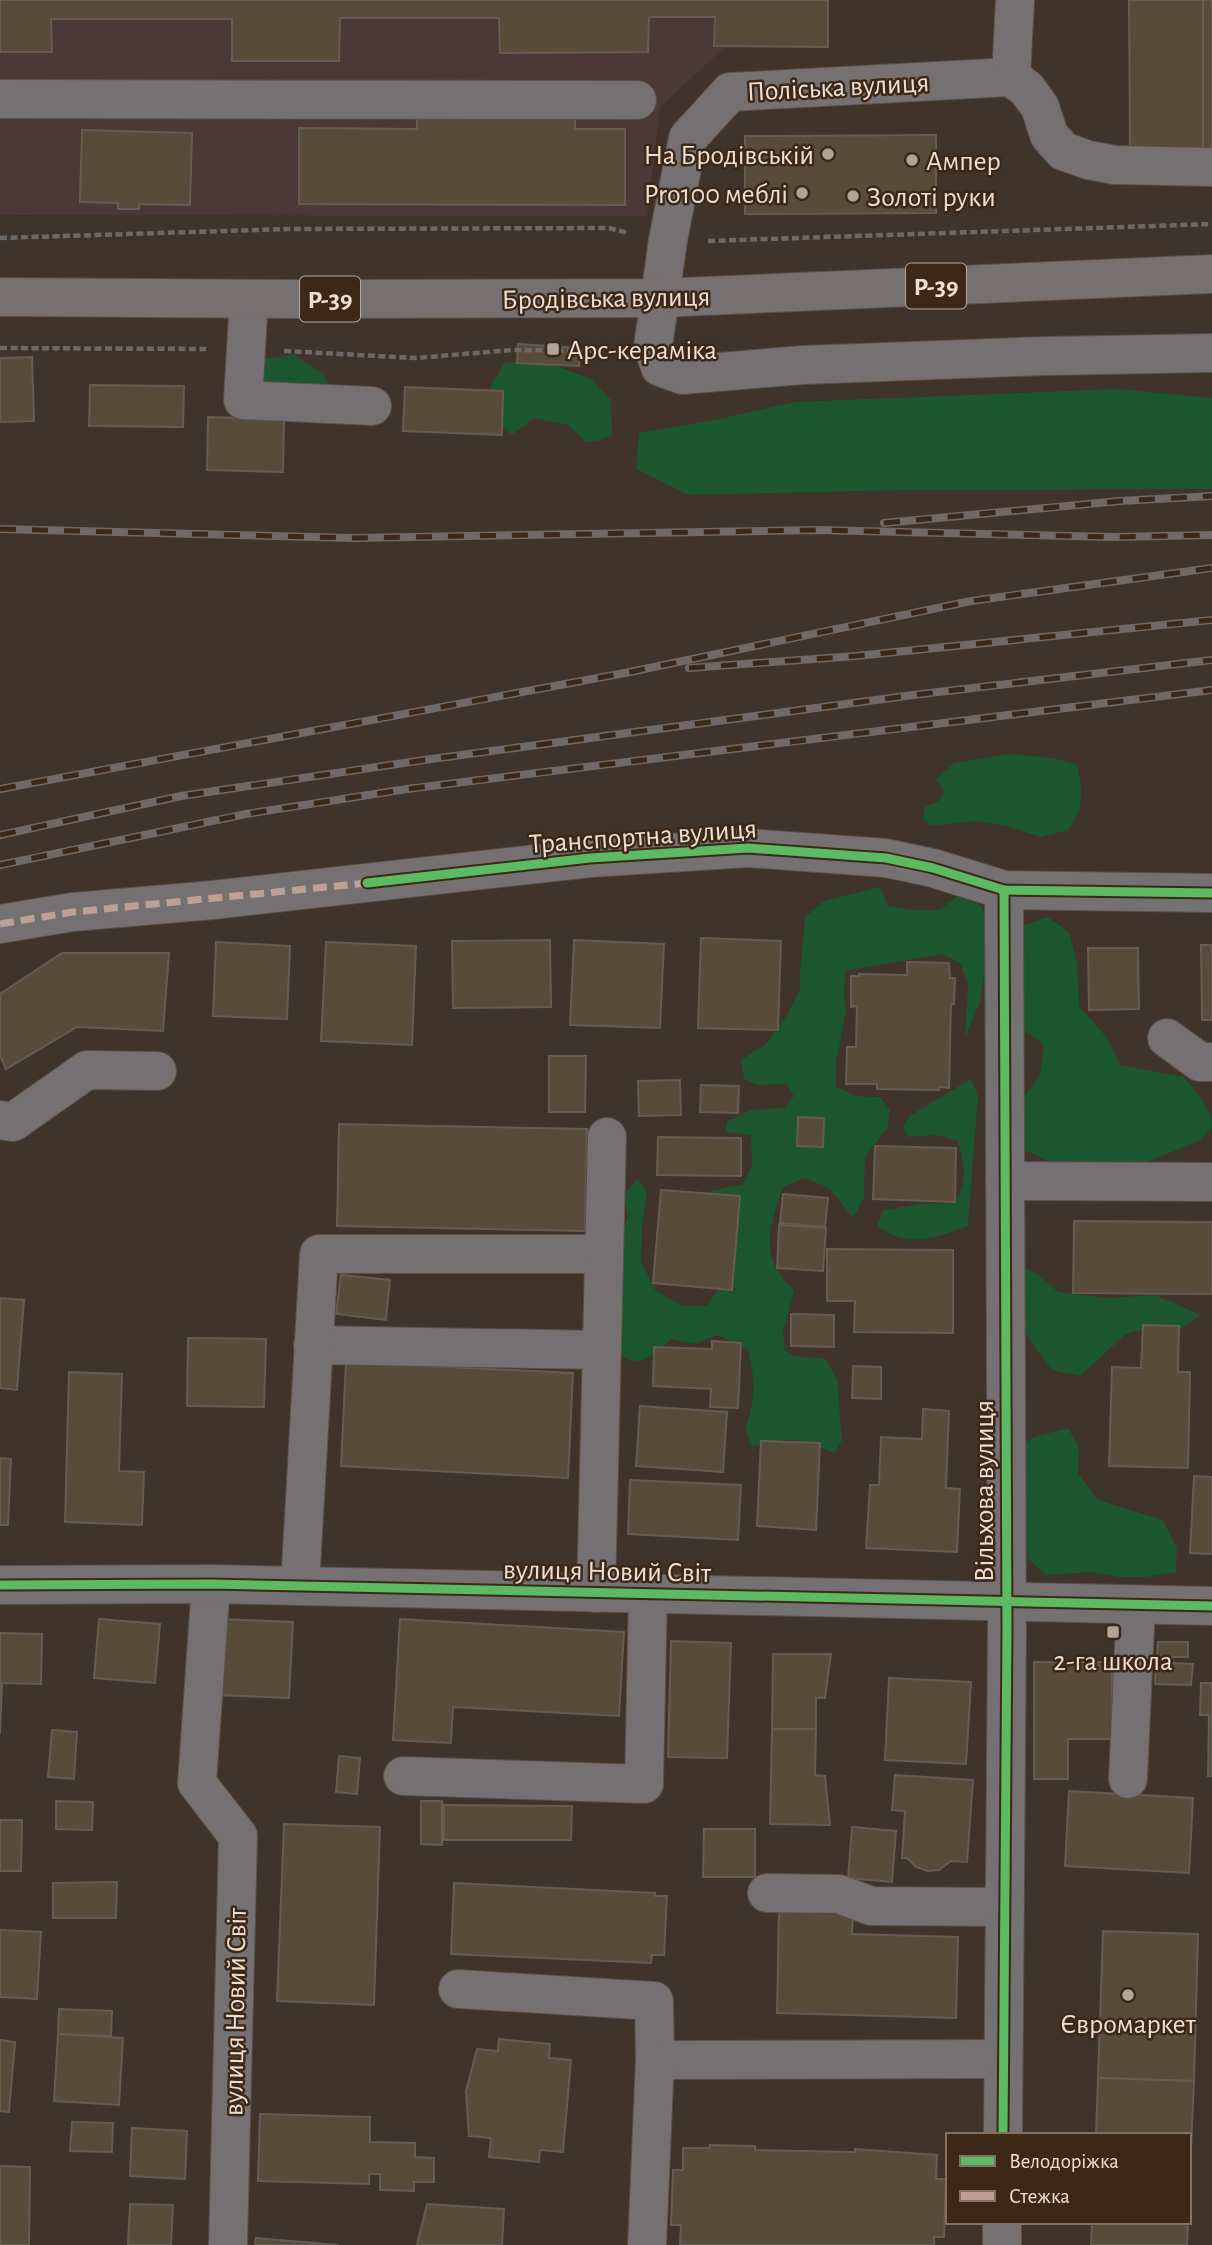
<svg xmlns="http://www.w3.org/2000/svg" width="1212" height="2245" font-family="'Alegreya Sans',sans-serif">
	<rect width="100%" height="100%" fill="#3f332a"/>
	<polygon fill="#4c3836" points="0,0 826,0 723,49 660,107 647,216 0,215"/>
	<g fill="#1b562f">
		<polygon points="294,355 324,374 335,405 264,413 263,359"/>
		<polygon points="505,362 551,364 591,379 611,400 612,435 598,441 586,442 568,425 534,418 512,435 491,416 489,389"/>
		<polygon points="1118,389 1212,398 1212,489 906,490 688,495 636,469 639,433 724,418 794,402"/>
		<path d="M1010 754 1053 758 1077 765C1083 793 1085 806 1068 830L1041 837 1007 826 975 821 931 826 923 818 925 806 937 802 945 793 936 779 954 763Z"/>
		<path d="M880 887 888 906 914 910H940L958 895 982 906 990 932 980 1002 965 1038 968 984 960 963 942 954 846 971 844 993 846 1012 836 1062V1086L855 1096 880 1097 890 1110 887 1129 865 1156 864 1197 853 1218 829 1188 805 1178 783 1187C768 1231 759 1256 794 1291L783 1333 785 1349 794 1356 826 1359 837 1380 842 1440 835 1453C824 1450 814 1444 803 1441 788 1437 767 1443 752 1447L745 1430C755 1399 756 1381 748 1350L718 1335 694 1344 671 1339C644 1364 635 1371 607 1343L621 1233 628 1217 624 1194 638 1178 647 1193 642 1226 641 1261 655 1290 682 1306H707L720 1286 697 1194 743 1184 752 1166 751 1135 725 1132 727 1122 750 1110 784 1108 794 1096 786 1084 758 1085 744 1079 741 1060 766 1044 787 1015 800 990V970L805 917 824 901Z"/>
		<path d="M1048 917 1069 932 1077 963 1079 1006 1107 1038 1120 1065 1184 1077C1196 1093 1212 1107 1212 1128L1199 1141 1127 1170 1066 1171 1034 1154 1013 1147 1019 1103 1040 1075 1044 1045 1020 1027 1022 926Z"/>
		<path d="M971 1079 978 1096 968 1226C935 1238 909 1249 877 1226L883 1210 921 1204 953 1203C969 1185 964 1163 958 1141L937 1135 907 1137 903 1126 911 1115Z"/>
		<polygon points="1016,1265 1036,1273 1058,1292 1106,1298 1155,1295 1201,1315 1179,1330 1150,1328 1126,1334 1080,1376 1052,1370 1035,1348 1019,1322"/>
		<polygon points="1068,1428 1079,1448 1078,1473 1098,1500 1163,1520 1177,1548 1176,1572 1146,1577 1118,1577 1091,1572 1046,1575 1027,1558 1027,1536 1017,1449 1034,1437"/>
	</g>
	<g fill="#584b3a" stroke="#665c54" stroke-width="2">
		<polygon points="0,0 828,0 828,47 714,46 715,17 649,17 648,52 500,53 499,18 340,18 339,61 232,61 232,19 51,19 52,52 0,52"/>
		<polygon points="1129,0 1212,0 1212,149 1130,155"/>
		<rect x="1203" y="0" width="9" height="149"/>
		<polygon points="575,112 575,129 625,129 625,205 299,204 299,128 417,129 417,117"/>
		<polygon points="82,130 192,133 190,205 139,204 139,209 118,209 118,203 80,202"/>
		<polygon points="936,135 936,213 745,214 745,136"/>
		<polygon points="518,344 580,348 579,366 517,363"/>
		<polygon points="32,357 34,421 0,422 0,358"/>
		<polygon points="90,385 184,386 183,427 89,426"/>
		<polygon points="405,387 503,391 502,435 403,431"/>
		<polygon points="208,417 284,419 283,472 207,470"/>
		<polygon points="701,938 781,941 778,1030 698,1028"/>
		<polygon points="550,940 551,1007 453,1008 452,941"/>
		<polygon points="574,940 664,944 660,1028 570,1025"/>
		<polygon points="216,942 290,946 287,1019 213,1016"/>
		<polygon points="326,942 416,946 412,1045 321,1041"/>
		<polygon points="1201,945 1212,945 1212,1020 1202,1020"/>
		<polygon points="1088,948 1138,948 1139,1009 1089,1010"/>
		<polygon points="62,953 169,953 163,1031 77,1027 6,1069 0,1056 0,994"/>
		<polygon points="907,962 949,963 950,978 955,978 954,1004 951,1004 949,1088 939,1087 939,1090 877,1089 877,1084 846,1084 847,1047 856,1047 857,1006 851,1007 851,976 860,976 859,974 907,975"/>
		<polygon points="549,1056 586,1056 585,1112 549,1112"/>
		<polygon points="680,1080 681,1115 639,1116 638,1081"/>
		<polygon points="701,1085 739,1086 738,1113 700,1112"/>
		<polygon points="798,1117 824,1118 823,1147 797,1146"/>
		<polygon points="339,1124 587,1129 585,1231 337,1226"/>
		<polygon points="658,1137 741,1138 741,1176 657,1175"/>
		<polygon points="875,1146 956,1148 955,1202 873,1199"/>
		<polygon points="661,1190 740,1196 732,1290 653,1283"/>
		<polygon points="783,1194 828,1198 825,1227 780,1223"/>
		<polygon points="1074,1221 1212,1222 1212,1294 1073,1293"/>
		<polygon points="779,1225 826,1228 823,1271 777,1268"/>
		<polygon points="827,1249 953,1250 953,1333 854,1332 855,1301 827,1301"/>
		<polygon points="341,1275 390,1280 386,1320 336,1314"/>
		<polygon points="0,1298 24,1300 17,1390 0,1388"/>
		<polygon points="791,1314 834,1315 834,1347 791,1346"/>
		<polygon points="1143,1325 1179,1326 1178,1372 1190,1372 1188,1468 1109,1466 1112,1367 1141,1368"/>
		<polygon points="188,1338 266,1339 264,1407 187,1406"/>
		<polygon points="712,1341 741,1343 738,1408 710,1407 711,1389 653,1386 654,1347 712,1349"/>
		<polygon points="346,1362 573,1373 568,1478 341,1466"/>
		<polygon points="853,1366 881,1367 881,1399 852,1398"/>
		<polygon points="69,1372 122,1374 119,1471 144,1472 142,1525 65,1522"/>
		<polygon points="640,1406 727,1412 723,1472 636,1466"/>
		<polygon points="923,1409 949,1411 946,1488 960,1489 957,1552 866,1548 870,1485 879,1485 881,1437 922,1439"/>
		<polygon points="761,1441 820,1443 816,1530 757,1526"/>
		<polygon points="0,1458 11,1459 8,1525 0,1525"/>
		<polygon points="1194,1476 1212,1477 1212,1554 1190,1553"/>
		<polygon points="630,1480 741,1485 738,1540 628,1534"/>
		<polygon points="99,1619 160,1624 155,1683 94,1678"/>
		<polygon points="221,1619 293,1622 289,1698 217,1695"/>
		<polygon points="400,1619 624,1632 619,1716 453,1707 451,1743 393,1740"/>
		<polygon points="0,1633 42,1634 41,1684 2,1683 0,1734"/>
		<polygon points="671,1641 731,1643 727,1758 668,1757"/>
		<polygon points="1158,1642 1188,1642 1188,1657 1157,1657"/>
		<polygon points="773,1654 831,1654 825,1698 816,1698 816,1729 772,1729"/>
		<polygon points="1034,1662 1112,1662 1112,1739 1068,1739 1068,1779 1034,1779"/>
		<polygon points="1156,1662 1193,1664 1191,1685 1155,1684"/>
		<polygon points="889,1678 971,1682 966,1764 885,1760"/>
		<polygon points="1201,1683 1212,1683 1212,1776 1208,1776 1209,1715 1200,1715"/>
		<polygon points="772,1729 816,1729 815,1775 825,1776 830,1825 770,1824"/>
		<polygon points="52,1730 77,1732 74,1779 48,1777"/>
		<polygon points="339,1756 360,1758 357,1794 336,1792"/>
		<polygon points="895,1775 973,1780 967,1862 951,1861 939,1870 928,1871 916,1867 907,1858 902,1858 905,1811 892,1810"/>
		<polygon points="1069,1791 1193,1798 1189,1873 1065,1866"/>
		<polygon points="56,1801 93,1802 92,1830 56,1829"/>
		<polygon points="421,1801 442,1801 442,1845 421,1844"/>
		<polygon points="444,1805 572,1806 571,1840 444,1840"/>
		<polygon points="0,1820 22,1820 21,1871 0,1871"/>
		<polygon points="284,1824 380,1827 374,2005 277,2001"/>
		<polygon points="852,1827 896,1831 892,1882 848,1878"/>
		<polygon points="704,1829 755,1829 755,1877 703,1877"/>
		<polygon points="117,1882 116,1918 53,1918 53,1883"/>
		<polygon points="454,1883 655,1893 655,1896 667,1896 664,1955 652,1955 651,1963 451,1954"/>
		<polygon points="779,1908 853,1910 852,1934 958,1937 956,2018 777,2013"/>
		<polygon points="0,1930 41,1932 37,1999 0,1997"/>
		<polygon points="1103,1931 1198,1934 1194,2081 1098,2078"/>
		<polygon points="59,2009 112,2011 111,2036 58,2034"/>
		<polygon points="58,2034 123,2038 119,2105 54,2101"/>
		<polygon points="499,2039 550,2044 549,2058 571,2060 563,2152 540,2150 539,2162 489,2157 491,2138 469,2136 466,2091 477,2049 498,2051"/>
		<polygon points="0,2040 15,2042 9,2112 0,2111"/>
		<polygon points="1098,2078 1194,2081 1189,2192 1189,2135 1096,2135"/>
		<polygon points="260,2114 370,2117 370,2142 415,2143 415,2157 434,2158 434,2182 414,2182 414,2191 380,2190 380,2174 369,2174 369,2184 258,2181"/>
		<polygon points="72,2122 113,2123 112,2152 70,2151"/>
		<polygon points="132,2128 187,2131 185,2179 130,2176"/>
		<polygon points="710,2145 755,2146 755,2150 855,2152 855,2149 937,2155 936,2179 946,2179 944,2237 934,2237 934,2245 680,2245 681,2225 671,2225 673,2170 683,2170 683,2148 709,2148"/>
		<polygon points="0,2166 30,2167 29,2245 0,2245"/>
		<polygon points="130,2204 173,2205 171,2245 128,2245"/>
		<polygon points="427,2204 504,2209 502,2245 417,2245"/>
		<polygon points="1092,2222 1188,2222 1187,2245 1091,2245"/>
		<polygon points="256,2238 266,2239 339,2245 255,2245"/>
	</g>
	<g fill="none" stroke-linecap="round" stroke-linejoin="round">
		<defs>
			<g id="minor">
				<polyline points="1015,0 1011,77 730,92 688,138 668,240 653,347 660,367 682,375 803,365 1046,356 1212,353"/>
				<polyline points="1011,77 1027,89 1040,107 1049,135 1063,151 1088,160 1115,165 1212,167"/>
				<polyline points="0,99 637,100"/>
				<polyline points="249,299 243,400 372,406"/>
				<polyline points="0,924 73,912 213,900 590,858 748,848 886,858 933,868 1004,890 1212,893"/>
				<polyline points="1167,1038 1200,1062 1212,1062"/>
				<polyline points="0,1120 13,1122 87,1070 157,1071"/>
				<polyline points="1005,1181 1212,1182"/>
				<polyline points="313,1345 602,1350"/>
				<polyline points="211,1584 197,1783 238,1836 228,2245"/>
				<polyline points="0,1585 211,1584 1212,1606"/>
				<polyline points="300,1586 319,1254 604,1254"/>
				<polyline points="596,1593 607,1137"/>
				<polyline points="403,1776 644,1784 648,1594"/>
				<polyline points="1128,1779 1136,1605"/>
				<polyline points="767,1893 839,1894 871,1906 1005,1907"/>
				<polyline points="458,1989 654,2001 655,2060 1003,2059"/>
				<polyline points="1003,2135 1007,1630 1004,890"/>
				<polyline points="647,2245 655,2060"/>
				<polyline points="1002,2245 1002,2222"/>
			</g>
			<polyline id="major" points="0,297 289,299 660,298 1212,274"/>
		</defs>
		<use href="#minor" stroke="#594f47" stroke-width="40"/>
		<use href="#major" stroke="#594f47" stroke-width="40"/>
		<g stroke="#6f6966" stroke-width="4.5" stroke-dasharray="7 3.5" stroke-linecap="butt">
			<polyline points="0,238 288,229 609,228 628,233"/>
			<polyline points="708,241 1212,224"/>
			<polyline points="0,348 206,349"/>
			<polyline points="284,351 415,358 513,350 594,351"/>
		</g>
		<use href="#minor" stroke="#757172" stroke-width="38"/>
		<use href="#major" stroke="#767070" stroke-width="38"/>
		<defs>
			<g id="rail">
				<polyline points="884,523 1120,501 1212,496"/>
				<polyline points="0,529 353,538 817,530 1114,537 1212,535"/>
				<polyline points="689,668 856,656 1212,620"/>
				<polyline points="0,789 630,672 971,601 1212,568"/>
				<polyline points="0,835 181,796 424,760 921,694 1212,660"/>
				<polyline points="0,865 246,814 407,789 1212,690"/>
			</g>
		</defs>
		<use href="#rail" stroke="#716966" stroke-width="8"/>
		<use href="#rail" stroke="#3d2817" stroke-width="5" stroke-dasharray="16" stroke-linecap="butt"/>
		<polyline stroke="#bda197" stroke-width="7" stroke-dasharray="14 7" stroke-linecap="butt" points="0,924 73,912 367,883"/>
		<defs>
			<g id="cycleway">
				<polyline points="367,883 590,858 748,848 886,858 933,868 1004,890 1212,893"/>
				<polyline points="0,1585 211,1584 1212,1606"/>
				<polyline points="1003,2135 1007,1630 1004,890"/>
			</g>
		</defs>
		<use href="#cycleway" stroke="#3d2817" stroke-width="13"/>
		<use href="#cycleway" stroke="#5cba63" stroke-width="9"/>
	</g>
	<g fill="#b0a398" stroke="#3d2817" stroke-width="2.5">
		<circle cx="828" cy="154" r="7"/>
		<circle cx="912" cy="160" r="7"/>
		<circle cx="802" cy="193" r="7"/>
		<circle cx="853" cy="196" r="7"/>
		<rect x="546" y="342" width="14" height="14" rx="3.5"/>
		<rect x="1106" y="1625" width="14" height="14" rx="3.5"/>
		<circle cx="1128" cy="1995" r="7"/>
	</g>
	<g text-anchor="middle" stroke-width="5" stroke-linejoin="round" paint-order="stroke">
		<g fill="#3d2817" stroke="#b8a89b" stroke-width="2">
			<rect x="906" y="263.5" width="60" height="45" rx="5"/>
			<rect x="300" y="276.5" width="60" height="45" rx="5"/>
		</g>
		<g font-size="26" font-weight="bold" fill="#eddfd4">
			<text x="936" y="295">Р-39</text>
			<text x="330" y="308">Р-39</text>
		</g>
		<g font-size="28" fill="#eddfd4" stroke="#3d2817">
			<text transform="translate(838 86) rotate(-3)" y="10">Поліська вулиця</text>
			<text transform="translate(606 297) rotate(-1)" y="10">Бродівська вулиця</text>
			<text transform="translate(643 835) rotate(-4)" y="10">Транспортна вулиця</text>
			<text transform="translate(983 1491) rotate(-90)" y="10">Вільхова вулиця</text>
			<text transform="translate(607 1570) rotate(1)" y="10">вулиця Новий Світ</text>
			<text transform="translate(234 2012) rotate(-89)" y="10">вулиця Новий Світ</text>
		</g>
		<g font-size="28" fill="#eddfd4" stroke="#3d2817" text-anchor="start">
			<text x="814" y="164" text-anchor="end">На Бродівській</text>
			<text x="926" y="170">Ампер</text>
			<text x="788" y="203" text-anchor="end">Pro100 меблі</text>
			<text x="867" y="206">Золоті руки</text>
			<text x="567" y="359">Арс-кераміка</text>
			<text x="1113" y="1670" text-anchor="middle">2-га школа</text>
			<text x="1128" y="2033" text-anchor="middle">Євромаркет</text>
		</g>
	</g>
	<rect x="946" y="2133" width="245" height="91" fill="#3d2817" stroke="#837163" stroke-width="2"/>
	<rect x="960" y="2156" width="35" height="10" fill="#5cba63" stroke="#837163" stroke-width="2"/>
	<text x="1009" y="2168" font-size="21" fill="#eddfd4">Велодоріжка</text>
	<rect x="960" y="2191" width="35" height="10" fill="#bda197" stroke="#837163" stroke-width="2"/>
	<text x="1009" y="2203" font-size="21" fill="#eddfd4">Стежка</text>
</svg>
